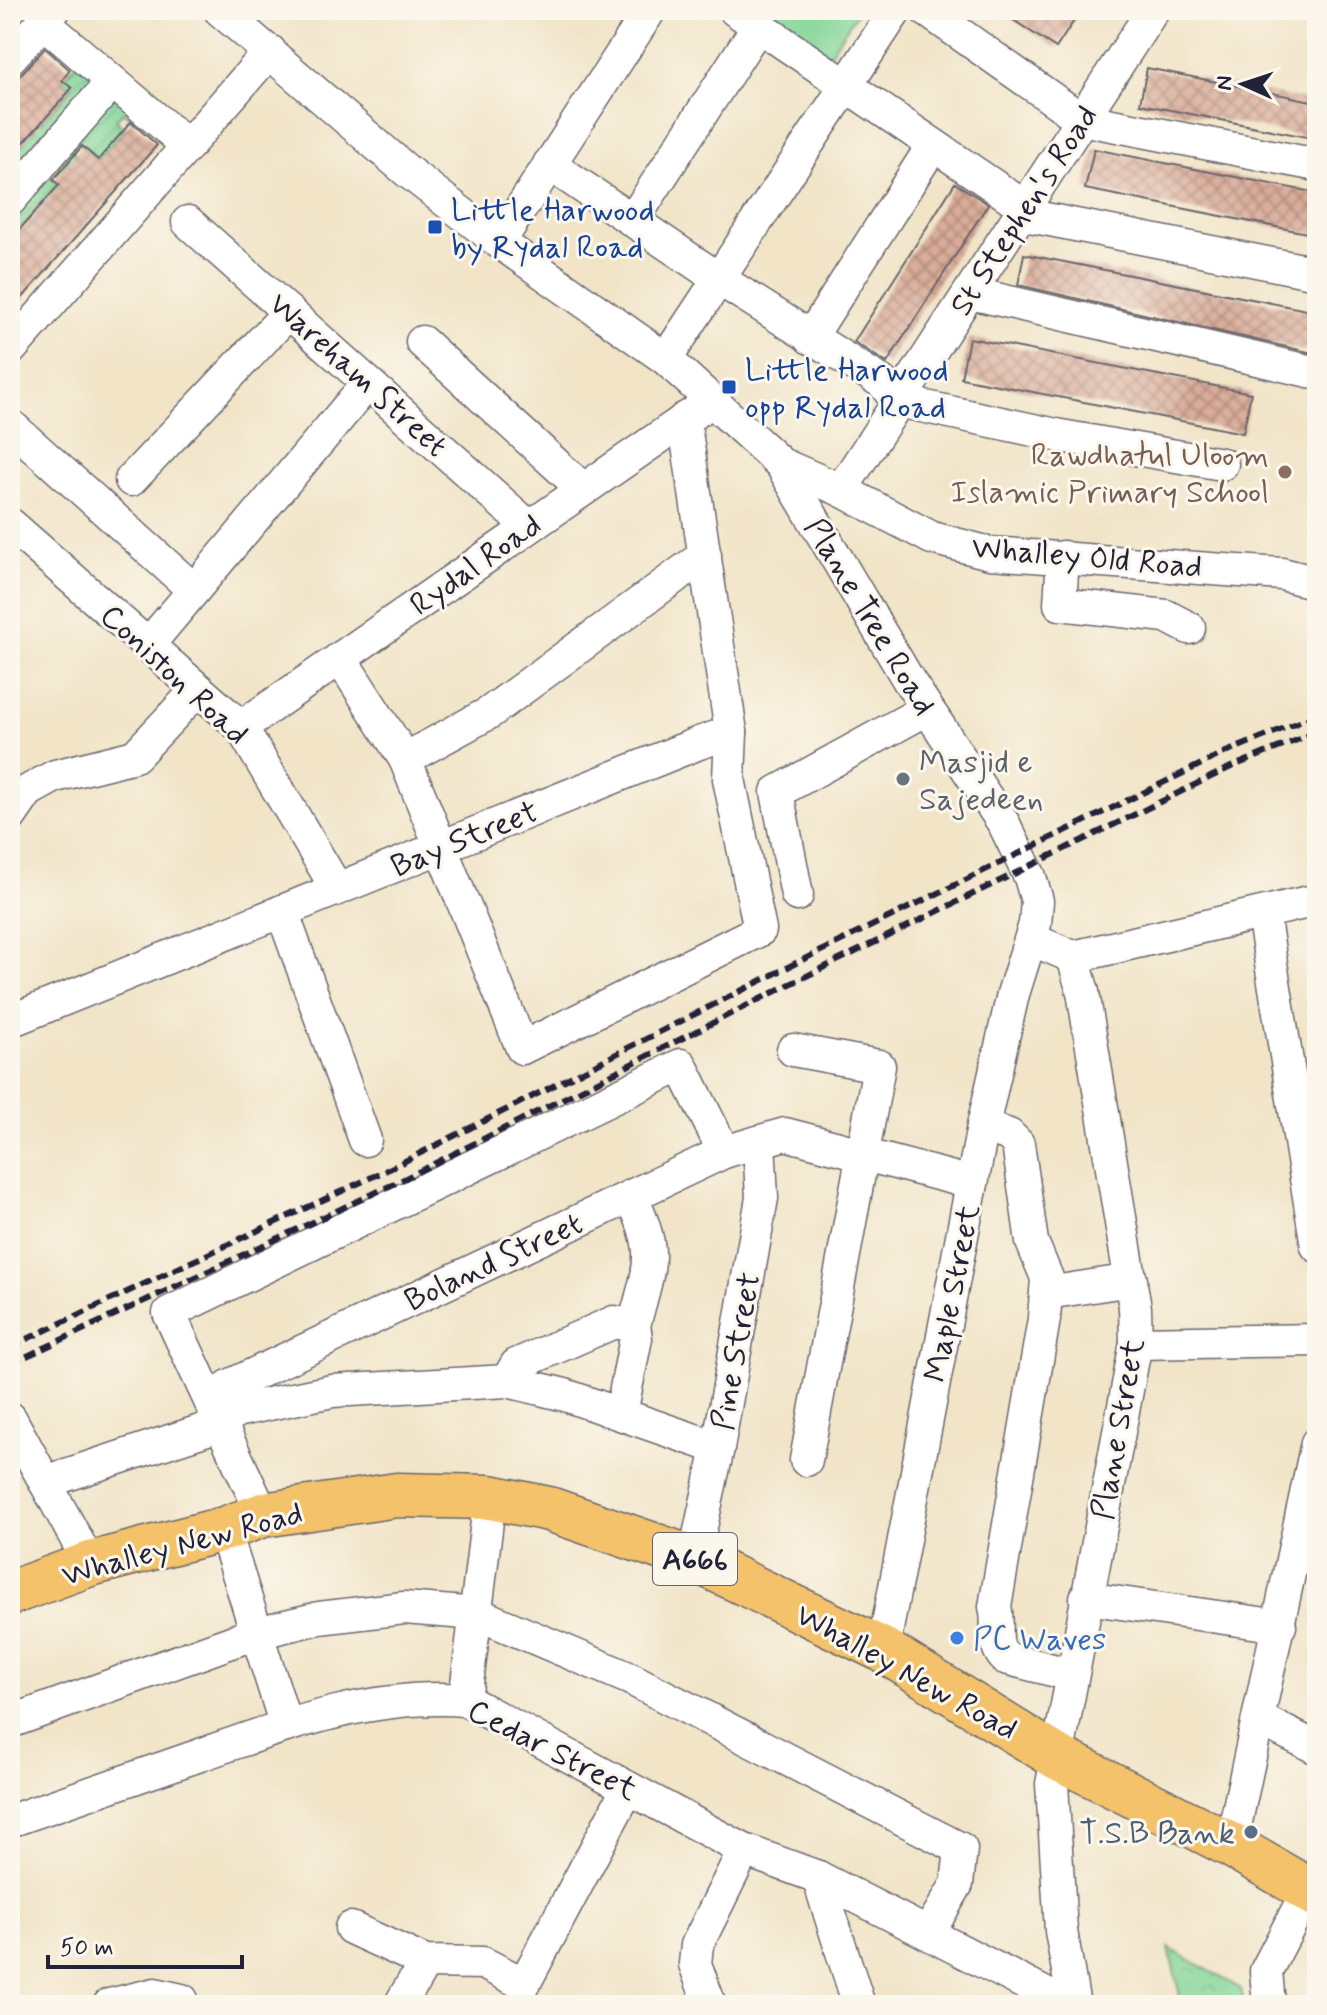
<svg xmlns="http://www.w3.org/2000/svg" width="1327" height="2015" font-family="Mynerve,sans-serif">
	<defs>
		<pattern id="park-crowns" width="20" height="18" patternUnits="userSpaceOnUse" patternTransform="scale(2)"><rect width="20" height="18" fill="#84d698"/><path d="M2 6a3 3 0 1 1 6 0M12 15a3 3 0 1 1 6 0" fill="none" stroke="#72b784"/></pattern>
		<pattern id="garden-furrows" width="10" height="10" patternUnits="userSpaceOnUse" patternTransform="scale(2)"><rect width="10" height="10" fill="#84d698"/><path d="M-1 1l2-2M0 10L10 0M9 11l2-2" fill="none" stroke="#72b784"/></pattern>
		<pattern id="building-cross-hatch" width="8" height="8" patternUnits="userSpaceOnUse" patternTransform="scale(2)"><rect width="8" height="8" fill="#daac99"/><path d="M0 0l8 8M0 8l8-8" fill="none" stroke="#b08c7e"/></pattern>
	</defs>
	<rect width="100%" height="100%" fill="#fbf7ec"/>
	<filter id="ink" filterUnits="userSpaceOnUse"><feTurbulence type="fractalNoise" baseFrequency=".0125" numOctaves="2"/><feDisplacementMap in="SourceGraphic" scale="16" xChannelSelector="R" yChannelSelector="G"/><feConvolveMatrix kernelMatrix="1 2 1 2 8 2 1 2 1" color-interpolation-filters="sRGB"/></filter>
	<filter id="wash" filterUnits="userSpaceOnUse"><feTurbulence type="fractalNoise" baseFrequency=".006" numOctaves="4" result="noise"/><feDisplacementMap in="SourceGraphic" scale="32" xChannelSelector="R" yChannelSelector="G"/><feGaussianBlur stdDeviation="1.8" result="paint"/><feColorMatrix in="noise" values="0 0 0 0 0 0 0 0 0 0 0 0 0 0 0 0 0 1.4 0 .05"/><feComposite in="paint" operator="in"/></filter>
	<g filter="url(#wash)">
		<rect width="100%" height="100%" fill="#f1e4c7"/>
		<polygon fill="#84d698" stroke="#537c6a" stroke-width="2" points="754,10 859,10 826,59"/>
		<polygon fill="url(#park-crowns)" stroke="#537c6a" stroke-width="2" points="1169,1948 1241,1989 1244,2005 1182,2005"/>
		<g fill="url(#garden-furrows)" stroke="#537c6a" stroke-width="2">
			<polygon points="78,62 104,85 10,192 10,159 14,154 10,140 19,148 25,142 15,133 21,127 30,135 36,130 32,114 42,122 72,88 62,80"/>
			<polygon points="113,93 138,115 133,120 123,112 116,120 125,129 98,160 78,143 72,151 91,168 79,181 54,160"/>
			<polygon points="44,172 68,193 42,204 16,234 10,229 10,210"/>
		</g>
		<g id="blocks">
			<g fill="url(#building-cross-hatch)">
				<polygon points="998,10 1081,10 1056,48"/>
				<polygon points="45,48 70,70 62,80 72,88 10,158 10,86"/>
				<polygon points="1147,68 1317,102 1317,139 1140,104"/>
				<polygon points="131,122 157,145 10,312 10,240 59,185 53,180 82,146 98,160"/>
				<polygon points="1094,149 1317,193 1317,235 1085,189"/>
				<polygon points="955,183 988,204 887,363 854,342"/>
				<polygon points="1024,254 1317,312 1317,354 1018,285"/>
				<polygon points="969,338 1251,393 1243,433 961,378"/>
			</g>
		</g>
	</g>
	<g filter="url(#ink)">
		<use href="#blocks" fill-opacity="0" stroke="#6a666c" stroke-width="2"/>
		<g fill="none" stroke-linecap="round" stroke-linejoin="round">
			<defs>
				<g id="minor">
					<polyline points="220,10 407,171 499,242 666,359 781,464 841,490 932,538 990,553 1282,574 1317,583"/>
					<polyline points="735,10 1025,207"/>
					<polyline points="926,10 1081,119 1317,165"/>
					<polyline points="43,22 188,146"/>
					<polyline points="10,58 54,10"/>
					<polyline points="549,164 719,279 882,382 898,401 1061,436 1222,464"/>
					<polyline points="10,200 111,83"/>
					<polyline points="1020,214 1317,273"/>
					<polyline points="633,220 758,26"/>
					<polyline points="188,222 529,527"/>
					<polyline points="499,242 650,10"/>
					<polyline points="970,293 1317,373"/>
					<polyline points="810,338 933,145"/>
					<polyline points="422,342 583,489"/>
					<polyline points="10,350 270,51"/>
					<polyline points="666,359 896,10"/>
					<polyline points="684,419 731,732"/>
					<polyline points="10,425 194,590"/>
					<polyline points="781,464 909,681 1004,824 1030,877 1037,901 1035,924 1013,994 983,1126 883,1650"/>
					<polyline points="131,480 289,312"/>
					<polyline points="841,490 1153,10"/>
					<polyline points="10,524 241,727 337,889"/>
					<polyline points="1063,557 1060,604 1166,616 1189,628"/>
					<polyline points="148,645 368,383"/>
					<polyline points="241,727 710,402"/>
					<polyline points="405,759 489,713 705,555"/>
					<polyline points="10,817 28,791 55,776 135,756 198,689"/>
					<polyline points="797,895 777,792 927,709"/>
					<polyline points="282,911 365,1140"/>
					<polyline points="1263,914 1317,1246"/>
					<polyline points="1031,939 1073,957 1083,992 1135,1308 1136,1343 1052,1784 1061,1931 1074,2005"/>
					<polyline points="1073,957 1317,900"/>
					<path d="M10 1021C240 928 470 835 699 743L731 732 729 779 760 930 522 1048 405 759 340 658"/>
					<polyline points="793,1050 879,1066 806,1460"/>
					<path d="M983 1126 1009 1135 1018 1144 1032 1242 1047 1278 1044 1319 995 1607C1000 1624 991 1644 1005 1658L1072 1675"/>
					<polyline points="1047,1293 1131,1280"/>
					<polyline points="1136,1343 1317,1340"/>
					<polyline points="507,1381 516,1365 614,1322 634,1326"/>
					<polyline points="229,1386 724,1152 785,1134 972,1183"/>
					<path d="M621 1414 636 1338 634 1326C649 1266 660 1255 631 1196"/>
					<polyline points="10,1418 90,1564"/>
					<polyline points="45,1482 222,1424 235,1411 332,1391 507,1381 565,1395 718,1448"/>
					<polyline points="263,1515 169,1313 681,1065 724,1152"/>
					<polyline points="224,1529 286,1726"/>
					<polyline points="694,1559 718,1448 762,1198 759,1142"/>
					<polyline points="1086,1598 1280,1626"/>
					<polyline points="465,1700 490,1497"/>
					<polyline points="1259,1719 1317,1748"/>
					<polyline points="10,1722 256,1633 319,1618 404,1608 478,1614 631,1679 961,1849 957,1884 929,1932"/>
					<path d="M10 1821C73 1799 136 1777 200 1755 286 1725 372 1693 465 1700L744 1850 818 1877 1067 2005"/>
					<polyline points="1231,1845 1317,1443"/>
					<polyline points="818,1877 859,2005"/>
					<polyline points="351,1928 425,1962 483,1963 524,1984 628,1788"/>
					<polyline points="109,2005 155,1994 182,2000 184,2005"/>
					<polyline points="400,2005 425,1962"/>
					<polyline points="710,2005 695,1964 697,1945 744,1850"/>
					<polyline points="1269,2005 1266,1971 1308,1890"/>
				</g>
				<polyline id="highway" points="10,1593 90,1564 224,1529 263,1515 397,1495 490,1497 549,1509 694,1559 883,1650 1057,1757 1231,1845 1317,1895"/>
			</defs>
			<use href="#minor" stroke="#6a666c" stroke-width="35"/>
			<use href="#highway" stroke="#6a666c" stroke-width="47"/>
			<use href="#minor" stroke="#fff" stroke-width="32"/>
			<use href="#highway" stroke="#f4c26a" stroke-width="44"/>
			<g stroke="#22223b" stroke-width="6" stroke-dasharray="12 6" stroke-linecap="butt">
				<polyline points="10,1347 389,1169 790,966 1226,752 1317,715"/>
				<polyline points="10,1364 396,1183 768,995 1231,767 1317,732"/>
			</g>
		</g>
	</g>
	<g fill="#1a4fb4" stroke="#fbf7ec" stroke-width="3">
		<rect x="427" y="219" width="16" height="16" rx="4"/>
		<rect x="721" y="379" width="16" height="16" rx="4"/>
	</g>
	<circle fill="#8d6e63" stroke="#fbf7ec" stroke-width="3" cx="1285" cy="472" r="8"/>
	<circle fill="#6b7280" stroke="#fbf7ec" stroke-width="3" cx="903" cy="779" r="8"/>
	<circle fill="#3f7fe0" stroke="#fbf7ec" stroke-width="3" cx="957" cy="1638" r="8"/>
	<circle fill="#5c6f8a" stroke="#fbf7ec" stroke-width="3" cx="1251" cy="1832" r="8"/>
	<g text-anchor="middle" stroke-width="6" stroke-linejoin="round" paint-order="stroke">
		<rect fill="#fbf7ec" stroke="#636270" stroke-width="2" x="653" y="1533" width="84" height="52" rx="6"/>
		<g font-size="30" font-weight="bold" fill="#22223b">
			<text x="695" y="1569">A666</text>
		</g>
		<g font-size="32" fill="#164399" stroke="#fbf7ec" text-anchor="start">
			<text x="451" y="220">Little Harwood<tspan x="451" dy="37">by Rydal Road</tspan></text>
			<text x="745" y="380">Little Harwood<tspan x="745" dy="37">opp Rydal Road</tspan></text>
		</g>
		<g font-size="32" fill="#22223b" stroke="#fbf7ec">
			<text transform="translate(1023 210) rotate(-57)" y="11">St Stephen's Road</text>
			<text transform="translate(359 374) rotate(42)" y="11">Wareham Street</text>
			<text transform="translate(1087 556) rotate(5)" y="11">Whalley Old Road</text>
			<text transform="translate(475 564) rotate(-35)" y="11">Rydal Road</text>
			<text transform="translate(871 616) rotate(59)" y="11">Plane Tree Road</text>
			<text transform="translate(175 674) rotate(43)" y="11">Coniston Road</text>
			<text transform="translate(464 838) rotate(-22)" y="11">Bay Street</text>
			<text transform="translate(493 1261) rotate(-25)" y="11">Boland Street</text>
			<text transform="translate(951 1293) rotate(-79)" y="11">Maple Street</text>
			<text transform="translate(735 1351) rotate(-80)" y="11">Pine Street</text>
			<text transform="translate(1117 1429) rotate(-80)" y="11">Plane Street</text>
			<text transform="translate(182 1543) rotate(-15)" y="11">Whalley New Road</text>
			<text transform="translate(907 1671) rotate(29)" y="11">Whalley New Road</text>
			<text transform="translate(553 1749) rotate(27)" y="11">Cedar Street</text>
		</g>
		<g font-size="32" fill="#785e54" stroke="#fbf7ec" text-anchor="end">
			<text x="1269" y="465">Rawdhatul Uloom<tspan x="1269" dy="37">Islamic Primary School</tspan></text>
		</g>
		<g font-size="32" fill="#5b616d" stroke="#fbf7ec" text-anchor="start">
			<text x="919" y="772">Masjid e<tspan x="919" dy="37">Sajedeen</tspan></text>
		</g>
		<g font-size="32" fill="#366cbe" stroke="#fbf7ec" text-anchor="start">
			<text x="973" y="1649">PC Waves</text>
		</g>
		<g font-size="32" fill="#4e5e75" stroke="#fbf7ec" text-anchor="end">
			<text x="1235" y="1843">T.S.B Bank</text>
		</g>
	</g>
	<rect width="1327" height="2015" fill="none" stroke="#fbf7ec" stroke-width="40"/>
	<g transform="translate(1243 84) rotate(273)" stroke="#fbf7ec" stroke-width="6" paint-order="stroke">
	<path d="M0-6L14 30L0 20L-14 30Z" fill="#22223b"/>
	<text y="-12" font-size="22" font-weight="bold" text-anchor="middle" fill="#22223b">N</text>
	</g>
	<path d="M48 1955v12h194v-12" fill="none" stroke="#22223b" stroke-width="4"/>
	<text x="60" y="1955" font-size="24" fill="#22223b" stroke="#fbf7ec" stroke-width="6" paint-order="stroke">50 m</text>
</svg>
